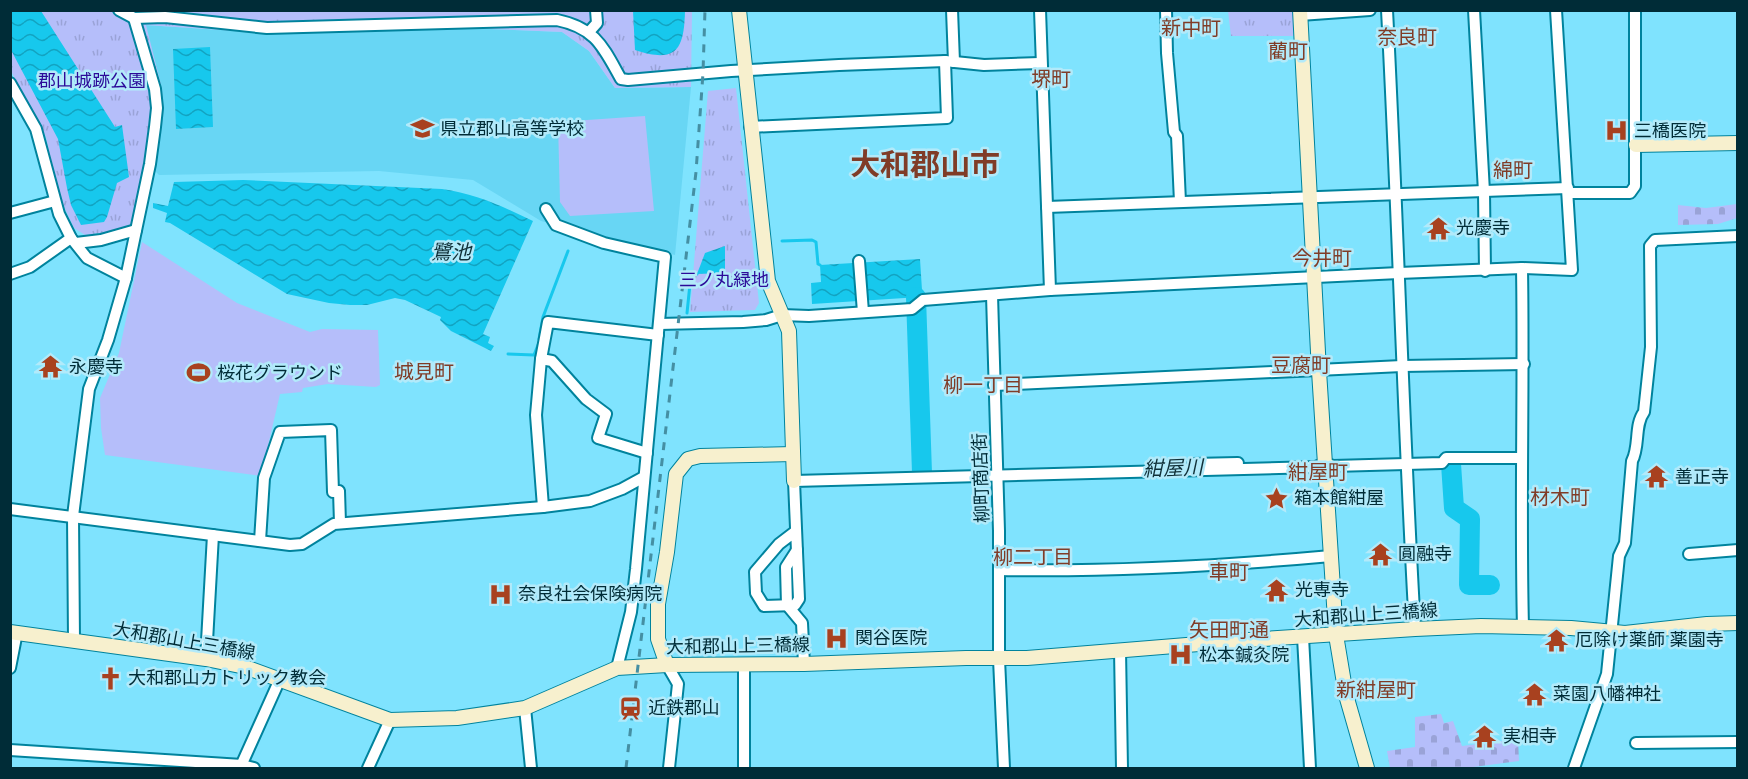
<svg xmlns="http://www.w3.org/2000/svg" width="1748" height="779" font-family="'Fira Sans','Noto Sans JP',sans-serif">
	<defs>
		<pattern id="grass-tufts" width="24" height="20" patternUnits="userSpaceOnUse" patternTransform="scale(1.5)"><rect width="24" height="20" fill="#b5befa"/><path d="M3 7l-1-3M5 7V3M7 7l1-3M15 17l-1-3M17 17v-4M19 17l1-3" fill="none" stroke="#9aa3d7"/></pattern>
		<pattern id="cemetery-stones" width="16" height="16" patternUnits="userSpaceOnUse" patternTransform="scale(1.5)"><rect width="16" height="16" fill="#b5befa"/><path d="M2 7V4a2 2 0 0 1 4 0v3zM10 15v-3a2 2 0 0 1 4 0v3z" fill="#9aa3d7"/></pattern>
		<pattern id="water-waves" width="16" height="10" patternUnits="userSpaceOnUse" patternTransform="scale(1.5)"><rect width="16" height="10" fill="#17c8ed"/><path d="M0 5q4-4 8 0t8 0" fill="none" stroke="#12a3c1"/></pattern>
	</defs>
	<rect width="100%" height="100%" fill="#7fe3fe"/>
	<polygon fill="#68d6f4" points="145,25 268,33 440,27 562,32 589,51 615,88 691,87 675,255 541,221 473,180 379,171 159,175 154,170 161,85"/>
	<g fill="url(#grass-tufts)">
		<polygon points="10,11 692,11 691,87 615,88 589,51 562,32 440,27 268,33 146,25 161,85 154,170 144,221 121,230 85,235 74,228 57,192 46,137 11,71"/>
		<polygon points="1228,11 1293,11 1293,36 1231,36"/>
		<polygon points="736,88 759,303 755,310 690,312 708,91"/>
	</g>
	<g fill="url(#cemetery-stones)">
		<polygon points="1737,204 1737,218 1718,224 1678,225 1678,205 1706,208"/>
		<polygon points="1441,714 1444,723 1453,721 1462,746 1518,739 1519,761 1466,768 1390,768 1387,751 1415,747 1415,717"/>
	</g>
	<g fill="#b5befa">
		<polygon points="645,116 654,211 570,216 560,202 558,122"/>
		<polygon points="142,242 237,303 310,332 322,329 378,330 380,385 376,387 328,384 303,388 302,392 280,394 261,476 105,455 101,428 100,398 119,353"/>
	</g>
	<g fill="url(#water-waves)">
		<polygon points="10,11 41,11 115,127 122,125 129,177 117,183 107,217 104,222 81,225 71,205 67,188 58,139 11,50"/>
		<path d="M633 11H685C684 49 677 64 635 50Z"/>
		<polygon points="210,47 213,127 176,129 173,49"/>
		<path d="M243 180 442 189C476 194 502 206 533 221L483 334 490 337 488 343 494 346 491 351 451 331 440 320 441 317 405 300 395 298 367 305H350L329 303 287 294 170 223 165 222 167 213 153 208V203L168 206 174 182Z"/>
		<polygon points="725,246 725,273 697,274 705,253"/>
		<polygon points="920,259 922,290 920,297 812,304 811,283 821,282 820,265"/>
	</g>
	<g fill="none" stroke-linecap="round" stroke-linejoin="round">
		<g stroke="#17c8ed" stroke-width="3">
			<polyline points="782,241 812,240 816,242 818,264 820,265"/>
			<polyline points="687,313 691,274 697,274"/>
			<polyline points="539,339 543,317 568,251"/>
			<polyline points="508,354 534,355 538,345"/>
		</g>
		<g stroke="#17c8ed" stroke-width="20">
			<polyline points="916,297 922,473"/>
			<polyline points="1451,464 1454,508 1470,519 1469,585 1490,585"/>
		</g>
		<defs>
			<g id="street">
				<path d="M119 10 134 18 165 17 267 28 557 20C596 28 603 47 621 79L628 80 731 71 839 65 945 61 984 65 1040 63"/>
				<polyline points="952,10 954,62"/>
				<polyline points="1040,10 1050,290"/>
				<polyline points="1166,10 1167,53 1174,132 1177,136 1180,202"/>
				<path d="M1387 10C1398 217 1403 423 1415 629"/>
				<polyline points="1474,10 1484,192 1485,271"/>
				<polyline points="1300,15 1370,10"/>
				<polyline points="589,32 597,23 596,10"/>
				<polyline points="10,83 36,129 59,214 71,238 87,258 126,278"/>
				<polyline points="750,127 947,118 945,61"/>
				<polyline points="1568,193 1630,193 1635,186 1635,10"/>
				<polyline points="1047,207 1568,188"/>
				<polyline points="546,209 556,225 604,243 665,257 636,569 631,612 617,668"/>
				<polyline points="10,213 55,201"/>
				<polyline points="76,243 101,240 136,230"/>
				<polyline points="859,261 863,312"/>
				<path d="M1522 268C1524 388 1520 508 1523 627"/>
				<polyline points="10,274 30,267 71,238"/>
				<polyline points="992,295 999,531 999,659 1004,768"/>
				<polyline points="659,324 743,322 766,320 782,315 809,316 912,309 923,300 1050,290 1399,273 1522,268 1572,270 1556,10"/>
				<polyline points="541,359 552,361 586,399 606,414 598,438 647,453"/>
				<polyline points="994,385 1402,366 1524,364"/>
				<polyline points="1193,464 1238,463"/>
				<polyline points="543,507 536,415 541,359 548,322 658,335"/>
				<polyline points="10,509 290,545 302,544 334,524 543,507 590,501 622,489 644,477"/>
				<polyline points="796,531 779,544 755,572 756,593 764,606 795,605 799,599 794,481 1316,467 1325,463 1333,466 1442,463 1446,458 1522,458"/>
				<polyline points="260,541 264,478 280,432 331,430 333,492 339,491 340,523"/>
				<polyline points="797,550 786,567 787,605 802,623 804,664"/>
				<polyline points="1689,554 1738,550"/>
				<path d="M999 570C1110 572 1221 566 1331 556"/>
				<polyline points="1303,637 1310,768"/>
				<polyline points="74,641 73,516 89,389 108,340 126,278 150,164 155,127 157,108 155,89 134,18"/>
				<polyline points="1120,650 1122,768"/>
				<polyline points="206,659 213,535"/>
				<polyline points="667,665 678,684 669,768"/>
				<polyline points="10,668 17,632"/>
				<polyline points="525,708 531,768"/>
				<polyline points="1636,743 1738,742"/>
				<polyline points="10,750 242,765 254,768"/>
				<polyline points="240,768 280,679"/>
				<polyline points="368,768 390,720"/>
				<polyline points="744,768 744,665"/>
				<path d="M1574 768 1607 674 1619 556 1625 543 1632 461C1640 446 1634 425 1644 412L1651 347 1650 246 1655 240 1738 236"/>
			</g>
			<g id="secondary">
				<polyline points="739,10 768,281 789,331 794,481"/>
				<polyline points="1300,10 1319,371 1336,635 1346,695 1367,768"/>
				<polyline points="1636,145 1738,143"/>
				<polyline points="10,632 206,659 245,667 390,720 457,718 525,708 617,668 667,665 804,664 966,658 1027,658 1248,640 1415,629 1481,626 1571,628 1625,633 1707,624 1738,623"/>
				<polyline points="667,665 658,639 658,604 667,552 676,474 688,459 700,456 793,454"/>
			</g>
		</defs>
		<use href="#street" stroke="#00839d" stroke-width="14"/>
		<use href="#secondary" stroke="#00839d" stroke-width="16"/>
		<use href="#street" stroke="#fff" stroke-width="10"/>
		<use href="#secondary" stroke="#f7f0ce" stroke-width="14"/>
		<polyline stroke="#458fa3" stroke-width="3" stroke-dasharray="8 8" stroke-linecap="butt" points="626,768 696,172 703,73 705,10"/>
	</g>
	<defs>
		<symbol id="school-bare" viewBox="-9 -9 18 18"><path d="M0-5L7-2L0 1L-7-2ZM-4 1L0 2.5L4 1V4Q0 6-4 4Z" fill="#a8411f" stroke="#b2eafa" stroke-width="2.5" paint-order="stroke"/></symbol>
		<symbol id="hospital-bare" viewBox="-9 -9 18 18"><path d="M-5-5h3v3.5h4V-5h3V5h-3V1.5h-4V5h-3Z" fill="#a8411f" stroke="#b2eafa" stroke-width="2.5" paint-order="stroke"/></symbol>
		<symbol id="temple-bare" viewBox="-9 -9 18 18"><path d="M0-6L5-2H3V0L6.5 2.5H4V6H1.5V3h-3V6H-4V2.5H-6.5L-3 0V-2H-5Z" fill="#a8411f" stroke="#b2eafa" stroke-width="2.5" paint-order="stroke"/></symbol>
		<symbol id="stadium-bare" viewBox="-9 -9 18 18"><path d="M0-5a6.5 5 0 1 0 0 10a6.5 5 0 1 0 0-10ZM-3.5-1.8h7v3.6h-7Z" fill="#a8411f" stroke="#b2eafa" stroke-width="2.5" paint-order="stroke"/></symbol>
		<symbol id="sight-bare" viewBox="-9 -9 18 18"><path d="M0-6L1.8-2.2L6-1.7L2.9 1.2L3.7 5.4L0 3.3L-3.7 5.4L-2.9 1.2L-6-1.7L-1.8-2.2Z" fill="#a8411f" stroke="#b2eafa" stroke-width="2.5" paint-order="stroke"/></symbol>
		<symbol id="church-bare" viewBox="-9 -9 18 18"><path d="M-1.2-6h2.4v3.5h3.3v2.4h-3.3V6h-2.4V-.1h-3.3v-2.4h3.3Z" fill="#a8411f" stroke="#b2eafa" stroke-width="2.5" paint-order="stroke"/></symbol>
		<symbol id="station-bare" viewBox="-9 -9 18 18"><path d="M-3-6H3Q5-6 5-4V2Q5 4 3 4L4.5 6H3L1.5 4h-3L-3 6H-4.5L-3 4Q-5 4-5 2V-4Q-5-6-3-6ZM-3.5-4v3h7v-3ZM-3.5 1v1.5H-2V1ZM2 1v1.5H3.5V1Z" fill="#a8411f" stroke="#b2eafa" stroke-width="2.5" paint-order="stroke"/></symbol>
	</defs>
	<g fill-rule="evenodd">
		<use href="#school-bare" x="406" y="112" width="33" height="33"/>
		<use href="#hospital-bare" x="1600" y="114" width="33" height="33"/>
		<use href="#temple-bare" x="1422" y="212" width="33" height="33"/>
		<use href="#temple-bare" x="34" y="350" width="33" height="33"/>
		<use href="#stadium-bare" x="182" y="356" width="33" height="33"/>
		<use href="#temple-bare" x="1640" y="460" width="33" height="33"/>
		<use href="#sight-bare" x="1260" y="482" width="33" height="33"/>
		<use href="#temple-bare" x="1364" y="538" width="33" height="33"/>
		<use href="#temple-bare" x="1260" y="574" width="33" height="33"/>
		<use href="#hospital-bare" x="484" y="578" width="33" height="33"/>
		<use href="#hospital-bare" x="820" y="622" width="33" height="33"/>
		<use href="#temple-bare" x="1540" y="624" width="33" height="33"/>
		<use href="#hospital-bare" x="1164" y="638" width="33" height="33"/>
		<use href="#church-bare" x="94" y="662" width="33" height="33"/>
		<use href="#temple-bare" x="1518" y="678" width="33" height="33"/>
		<use href="#station-bare" x="614" y="692" width="33" height="33"/>
		<use href="#temple-bare" x="1468" y="720" width="33" height="33"/>
	</g>
	<g text-anchor="middle" stroke-width="5" stroke-linejoin="round" paint-order="stroke">
		<g font-size="18" fill="#2c0a99" stroke="#b2eafa">
			<text x="92" y="87">郡山城跡公園</text>
			<text x="724" y="286">三ノ丸緑地</text>
		</g>
		<g font-size="18" fill="#002c37" stroke="#b2eafa" text-anchor="start">
			<text x="440" y="135">県立郡山高等学校</text>
			<text x="1634" y="137">三橋医院</text>
			<text x="1456" y="234">光慶寺</text>
			<text x="69" y="373">永慶寺</text>
			<text x="217" y="379">桜花グラウンド</text>
			<text x="1675" y="483">善正寺</text>
			<text x="1294" y="504">箱本館紺屋</text>
			<text x="1398" y="560">圓融寺</text>
			<text x="1295" y="596">光専寺</text>
			<text x="518" y="600">奈良社会保険病院</text>
			<text x="855" y="644">関谷医院</text>
			<text x="1575" y="646">厄除け薬師 薬園寺</text>
			<text x="1199" y="661">松本鍼灸院</text>
			<text x="128" y="684">大和郡山カトリック教会</text>
			<text x="1553" y="700">菜園八幡神社</text>
			<text x="648" y="714">近鉄郡山</text>
			<text x="1503" y="742">実相寺</text>
		</g>
		<g font-size="18" fill="#002c37" stroke="#b2eafa">
			<text transform="translate(981 478) rotate(-92)" y="6">柳町商店街</text>
			<text transform="translate(1366 615) rotate(-4)" y="6">大和郡山上三橋線</text>
			<text transform="translate(184 641) rotate(10)" y="6">大和郡山上三橋線</text>
			<text transform="translate(738 646) rotate(-1)" y="6">大和郡山上三橋線</text>
		</g>
		<g font-size="20" fill="#803c27" stroke="#b2eafa">
			<text x="1191" y="35">新中町</text>
			<text x="1407" y="44">奈良町</text>
			<text x="1288" y="58">藺町</text>
			<text x="1051" y="86">堺町</text>
			<text x="1513" y="177">綿町</text>
			<text x="1322" y="265">今井町</text>
			<text x="1301" y="372">豆腐町</text>
			<text x="424" y="379">城見町</text>
			<text x="983" y="392">柳一丁目</text>
			<text x="1318" y="479">紺屋町</text>
			<text x="1560" y="504">材木町</text>
			<text x="1033" y="564">柳二丁目</text>
			<text x="1229" y="579">車町</text>
			<text x="1229" y="637">矢田町通</text>
			<text x="1376" y="697">新紺屋町</text>
		</g>
		<g font-size="20" font-style="italic" fill="#103038" stroke="#b2eafa">
			<text x="451" y="259">鷺池</text>
			<text transform="translate(1173 468) rotate(-2)" y="7">紺屋川</text>
		</g>
		<g font-size="30" font-weight="bold" fill="#803c27" stroke="#b2eafa">
			<text x="925" y="175">大和郡山市</text>
		</g>
	</g>
	<rect width="1748" height="779" fill="none" stroke="#002c37" stroke-width="24"/>
</svg>
